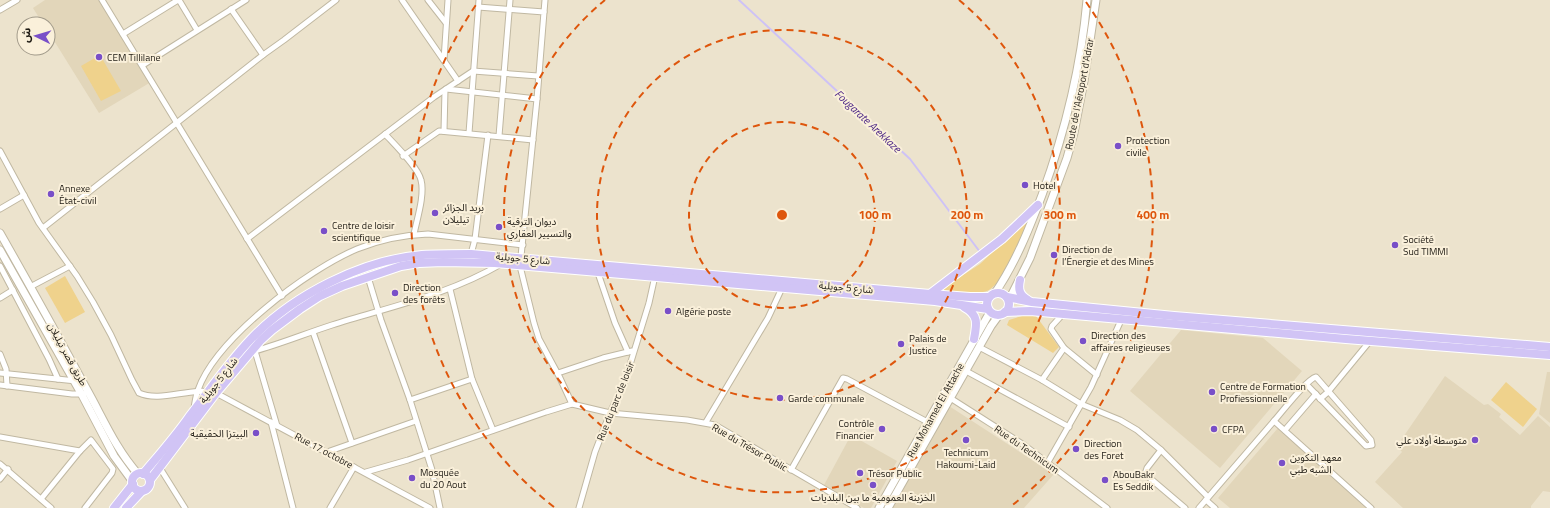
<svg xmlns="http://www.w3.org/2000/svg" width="1550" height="508" font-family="'Titillium Web','Noto Sans Arabic',sans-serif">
	<rect width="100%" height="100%" fill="#ece3cd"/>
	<g fill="#e2d6ba">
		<polygon points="45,0 99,0 151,82 99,113 48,31 48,24 43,24 33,8"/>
		<polygon points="1181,330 1263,338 1302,371 1220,468 1130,391"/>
		<polygon points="1547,372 1550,372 1550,423 1539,414"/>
		<polygon points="1445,376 1484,405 1488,404 1501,414 1499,417 1520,435 1538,416 1550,427 1550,492 1543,491 1531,506 1531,508 1403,508 1375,482 1402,452 1397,446"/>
		<polygon points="949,406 1054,474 1024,508 892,508"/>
		<polygon points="1278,428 1366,508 1230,508 1218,498"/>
		<polygon points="851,435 897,461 871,508 864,508 824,485"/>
	</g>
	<g fill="#efd28c">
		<polygon points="100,55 121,91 101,101 81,66"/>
		<path d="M1033 214C1023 235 1008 277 989 290 981 295 948 292 937 292L980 264Z"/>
		<polygon points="65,276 85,312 65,323 45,288"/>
		<polygon points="1022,316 1036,316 1059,347 1053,353 1007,325 1009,320"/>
		<polygon points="1506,382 1537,409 1523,427 1491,400"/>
	</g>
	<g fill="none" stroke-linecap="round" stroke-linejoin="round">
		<polyline stroke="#cec2f6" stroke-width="2" points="739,0 910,159 980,252"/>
		<defs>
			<g id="street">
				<polyline points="102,0 282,296"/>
				<polyline points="179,0 197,30"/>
				<polyline points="402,0 458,81"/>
				<polyline points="428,0 446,23"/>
				<polyline points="478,7 544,12 537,99 520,266 534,323 539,339 560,378 572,404"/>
				<polyline points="231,9 263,55"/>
				<polyline points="0,10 17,0"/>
				<polyline points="544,12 545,0"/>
				<polyline points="123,34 178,0"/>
				<polyline points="444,60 448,0"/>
				<polyline points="143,65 246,0"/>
				<polyline points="446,89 537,99"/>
				<polyline points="444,131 445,90"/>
				<polyline points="469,133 479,0"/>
				<path d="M385 134C394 144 418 167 421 180 425 195 417 219 414 234"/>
				<polyline points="499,136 510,0"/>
				<path d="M0 151 39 223 77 276 93 302 111 335 132 380 139 393C161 403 192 386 216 393L430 508"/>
				<polyline points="403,156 439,131 533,140"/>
				<polyline points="0,209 24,195"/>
				<polyline points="43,228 263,55 284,40 336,0"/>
				<polyline points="247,239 434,97 473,71 538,76"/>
				<polyline points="471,254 475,239 488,135"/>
				<polyline points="0,266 49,359 58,379"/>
				<polyline points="598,273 615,323 628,352"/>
				<polyline points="368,277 381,320 410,400 432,470 440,508"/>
				<polyline points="30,287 70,266"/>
				<polyline points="0,298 13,290"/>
				<polyline points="1063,314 1052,326 1051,329 1064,348 1097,375"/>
				<polyline points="313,332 352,443"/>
				<polyline points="979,347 1042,380 1081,404 1120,420 1137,430 1161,450 1208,497"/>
				<polyline points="255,351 277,426"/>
				<path d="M251 352C278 345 304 334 332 325 389 307 448 295 501 264"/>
				<polyline points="0,354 6,369 7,386"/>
				<polyline points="966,371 1069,427"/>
				<polyline points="0,373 76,381"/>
				<polyline points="558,373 603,358 632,351"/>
				<polyline points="472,379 493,430"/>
				<polyline points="1042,380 1064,348"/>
				<polyline points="0,385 72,394 84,394"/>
				<polyline points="944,394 1024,445 1107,508"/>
				<polyline points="1320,399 1328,392 1370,341"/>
				<polyline points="410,400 472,379 450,289"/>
				<path d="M194 408C195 402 196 395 198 390 216 339 307 270 357 249 379 240 403 235 428 234L523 245"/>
				<path d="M1274 421C1282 412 1307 379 1316 377L1371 440 1372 445 1366 446 1306 384"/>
				<polyline points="271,422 293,508"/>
				<polyline points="706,422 768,318 782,288"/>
				<polyline points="1285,430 1316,394"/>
				<polyline points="0,437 80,451"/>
				<polyline points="1161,450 1147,468 1145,474 1185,508"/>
				<polyline points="327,452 416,421"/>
				<polyline points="1048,462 1091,387 1122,318"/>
				<polyline points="0,464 51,508"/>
				<polyline points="160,468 185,508"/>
				<polyline points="791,470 843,378 847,379 935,426"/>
				<polyline points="366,472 408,460 546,412 572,404 610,413 687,420 715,425 857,508"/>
				<polyline points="0,479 8,469"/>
				<polyline points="41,499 80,451 91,440 113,469 112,473 85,508"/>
				<polyline points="1206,500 1215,508"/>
				<polyline points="330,508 354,467"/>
				<polyline points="579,508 595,452 610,413 625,381 649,303 655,276"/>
				<polyline points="1199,508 1274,421 1371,508"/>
			</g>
			<g id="secondary">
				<path d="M0 233C29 284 58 336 86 388 103 418 115 448 138 474"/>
				<polyline points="0,250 82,395 114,456 133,482"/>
				<path d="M995 293C1016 262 1029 229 1042 195 1065 132 1081 67 1087 0"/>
				<polyline points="1010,298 1030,258 1067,158 1074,133 1084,81 1096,0"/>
				<polyline points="879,508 990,312"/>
				<polyline points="888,508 991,326 999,315"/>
			</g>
			<g id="primary">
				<path d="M1020 280C1018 289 1019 295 1028 300"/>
				<circle cx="998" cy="304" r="11"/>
				<polyline points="930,294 1002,239 1038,205"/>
				<polyline points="1007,297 1032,302 1174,316 1550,347"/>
				<path d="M964 307C979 315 977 324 974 339"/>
				<polyline points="1005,312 1030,311 1346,339 1550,355"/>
				<circle cx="141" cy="482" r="9"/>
				<path d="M143 474C159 455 175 437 189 417 209 391 228 363 251 339 293 295 362 260 422 255 438 254 454 254 471 254L930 294 970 297H989"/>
				<polyline points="150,480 216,393 261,340 272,330 300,309 320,296 342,286 401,266 419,263 443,262 495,263 935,301 988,309"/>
				<polyline points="114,508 133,484"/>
				<polyline points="126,508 142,491"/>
			</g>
		</defs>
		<use href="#street" stroke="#c0b8a2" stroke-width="7"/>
		<use href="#secondary" stroke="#c0b8a2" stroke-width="9"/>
		<use href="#primary" stroke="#fff" stroke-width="10"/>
		<use href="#street" stroke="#fff" stroke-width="5"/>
		<use href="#secondary" stroke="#fff" stroke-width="7"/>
		<use href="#primary" stroke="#d1c4f5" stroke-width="8"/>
	</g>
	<g fill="none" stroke="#de560c" stroke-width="2" stroke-dasharray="7 5">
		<circle cx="782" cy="215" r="93"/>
		<circle cx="782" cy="215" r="185"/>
		<path d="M959 0A278 278 0 1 1 605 0"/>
		<path d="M554 507A371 371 0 0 1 478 2M1086 2A371 371 0 0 1 1010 507"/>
	</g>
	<g fill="#794fc8" stroke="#faf0da" stroke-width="1.5">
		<circle cx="99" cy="57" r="4"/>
		<circle cx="1118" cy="146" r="4"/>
		<circle cx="1025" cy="185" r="4"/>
		<circle cx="51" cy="194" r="4"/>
		<circle cx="435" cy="213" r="4"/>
		<circle cx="499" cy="227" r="4"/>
		<circle cx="324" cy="231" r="4"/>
		<circle cx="1395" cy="245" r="4"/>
		<circle cx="1054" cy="255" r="4"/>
		<circle cx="395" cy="293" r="4"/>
		<circle cx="668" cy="311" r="4"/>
		<circle cx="1083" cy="341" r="4"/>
		<circle cx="901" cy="344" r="4"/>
		<circle cx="1212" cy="392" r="4"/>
		<circle cx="780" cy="398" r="4"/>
		<circle cx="882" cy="429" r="4"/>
		<circle cx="1214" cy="429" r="4"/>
		<circle cx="256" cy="433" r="4"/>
		<circle cx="966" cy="440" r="4"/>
		<circle cx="1475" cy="440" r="4"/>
		<circle cx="1076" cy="449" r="4"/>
		<circle cx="1282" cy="463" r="4"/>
		<circle cx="860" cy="473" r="4"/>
		<circle cx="412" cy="478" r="4"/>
		<circle cx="1105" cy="480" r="4"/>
		<circle cx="873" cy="485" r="4"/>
	</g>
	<g text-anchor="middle" stroke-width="4" stroke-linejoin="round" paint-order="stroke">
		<g font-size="10" fill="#1f1b14" stroke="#faf0da" text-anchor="start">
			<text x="107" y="61">CEM Tillilane</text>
			<text x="1126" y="144">Protection<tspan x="1126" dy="12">civile</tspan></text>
			<text x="1033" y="189">Hotel</text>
			<text x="59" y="192">Annexe<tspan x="59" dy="12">État-civil</tspan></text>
			<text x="443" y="211">بريد الجزائر<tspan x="443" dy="12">تيليلان</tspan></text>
			<text x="507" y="225">ديوان الترقية<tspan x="507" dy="12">والتسيير العقاري</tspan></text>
			<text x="332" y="229">Centre de loisir<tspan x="332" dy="12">scientifique</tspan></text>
			<text x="1403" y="243">Société<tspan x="1403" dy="12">Sud TIMMI</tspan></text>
			<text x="1062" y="253">Direction de<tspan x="1062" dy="12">l’Énergie et des Mines</tspan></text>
			<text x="403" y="291">Direction<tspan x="403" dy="12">des forêts</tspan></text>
			<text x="676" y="315">Algérie poste</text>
			<text x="1091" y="339">Direction des<tspan x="1091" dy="12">affaires religieuses</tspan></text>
			<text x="909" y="342">Palais de<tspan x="909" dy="12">Justice</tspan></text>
			<text x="1220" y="390">Centre de Formation<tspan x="1220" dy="12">Profiessionnelle</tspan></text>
			<text x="788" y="402">Garde communale</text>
			<text x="874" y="427" text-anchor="end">Contrôle<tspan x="874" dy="12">Financier</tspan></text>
			<text x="1222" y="433">CFPA</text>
			<text x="248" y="437" text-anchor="end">البيتزا الحقيقية</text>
			<text x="1467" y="444" text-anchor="end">متوسطة أولاد علي</text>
			<text x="1084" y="447">Direction<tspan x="1084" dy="12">des Foret</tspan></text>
			<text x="966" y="456" text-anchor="middle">Technicum<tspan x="966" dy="12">Hakoumi-Laid</tspan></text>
			<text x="1290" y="461">معهد التكوين<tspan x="1290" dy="12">الشبه طبي</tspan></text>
			<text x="420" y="476">Mosquée<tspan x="420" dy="12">du 20 Aout</tspan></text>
			<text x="868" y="477">Trésor Public</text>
			<text x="1113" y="478">AbouBakr<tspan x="1113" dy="12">Es Seddik</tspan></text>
			<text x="873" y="501" text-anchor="middle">الخزينة العمومية ما بين البلديات</text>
		</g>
		<g font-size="10" fill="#1f1b14" stroke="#faf0da">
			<text transform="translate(1079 94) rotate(-79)" y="4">Route de l'Aéroport d'Adrar</text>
			<text transform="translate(523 258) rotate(5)" y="4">شارع 5 جويلية</text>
			<text transform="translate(846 287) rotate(5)" y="4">شارع 5 جويلية</text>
			<text transform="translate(68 354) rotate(61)" y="4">طريق قصر تيليلان</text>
			<text transform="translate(218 380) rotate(-52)" y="4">شارع 5 جويلية</text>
			<text transform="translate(615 401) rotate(-68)" y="4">Rue du parc de loisir</text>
			<text transform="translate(935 410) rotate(-61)" y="4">Rue Mohamed El Attache</text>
			<text transform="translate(750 447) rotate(30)" y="4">Rue du Trésor Public</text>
			<text transform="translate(1027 449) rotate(35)" y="4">Rue du Technicum</text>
			<text transform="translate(324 450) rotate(28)" y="4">Rue 17 octobre</text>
		</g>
		<g font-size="11" font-style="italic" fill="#4b2586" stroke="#faf0da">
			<text transform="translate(868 121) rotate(43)" y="4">Fougarate Arekkaze</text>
		</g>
	</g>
	<circle cx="782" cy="215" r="6" fill="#de560c" stroke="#faf0da" stroke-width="2"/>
	<g font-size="12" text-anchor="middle" font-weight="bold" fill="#de560c" stroke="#faf0da" stroke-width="4" stroke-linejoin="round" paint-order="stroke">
		<text x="875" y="219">100 m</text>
		<text x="967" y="219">200 m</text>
		<text x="1060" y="219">300 m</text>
		<text x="1153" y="219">400 m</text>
	</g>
	<g transform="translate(36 36) rotate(275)"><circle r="19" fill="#faf0da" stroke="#a29b8b"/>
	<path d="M0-3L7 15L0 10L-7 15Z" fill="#794fc8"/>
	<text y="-6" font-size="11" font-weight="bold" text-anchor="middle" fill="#1f1b14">ش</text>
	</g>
</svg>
